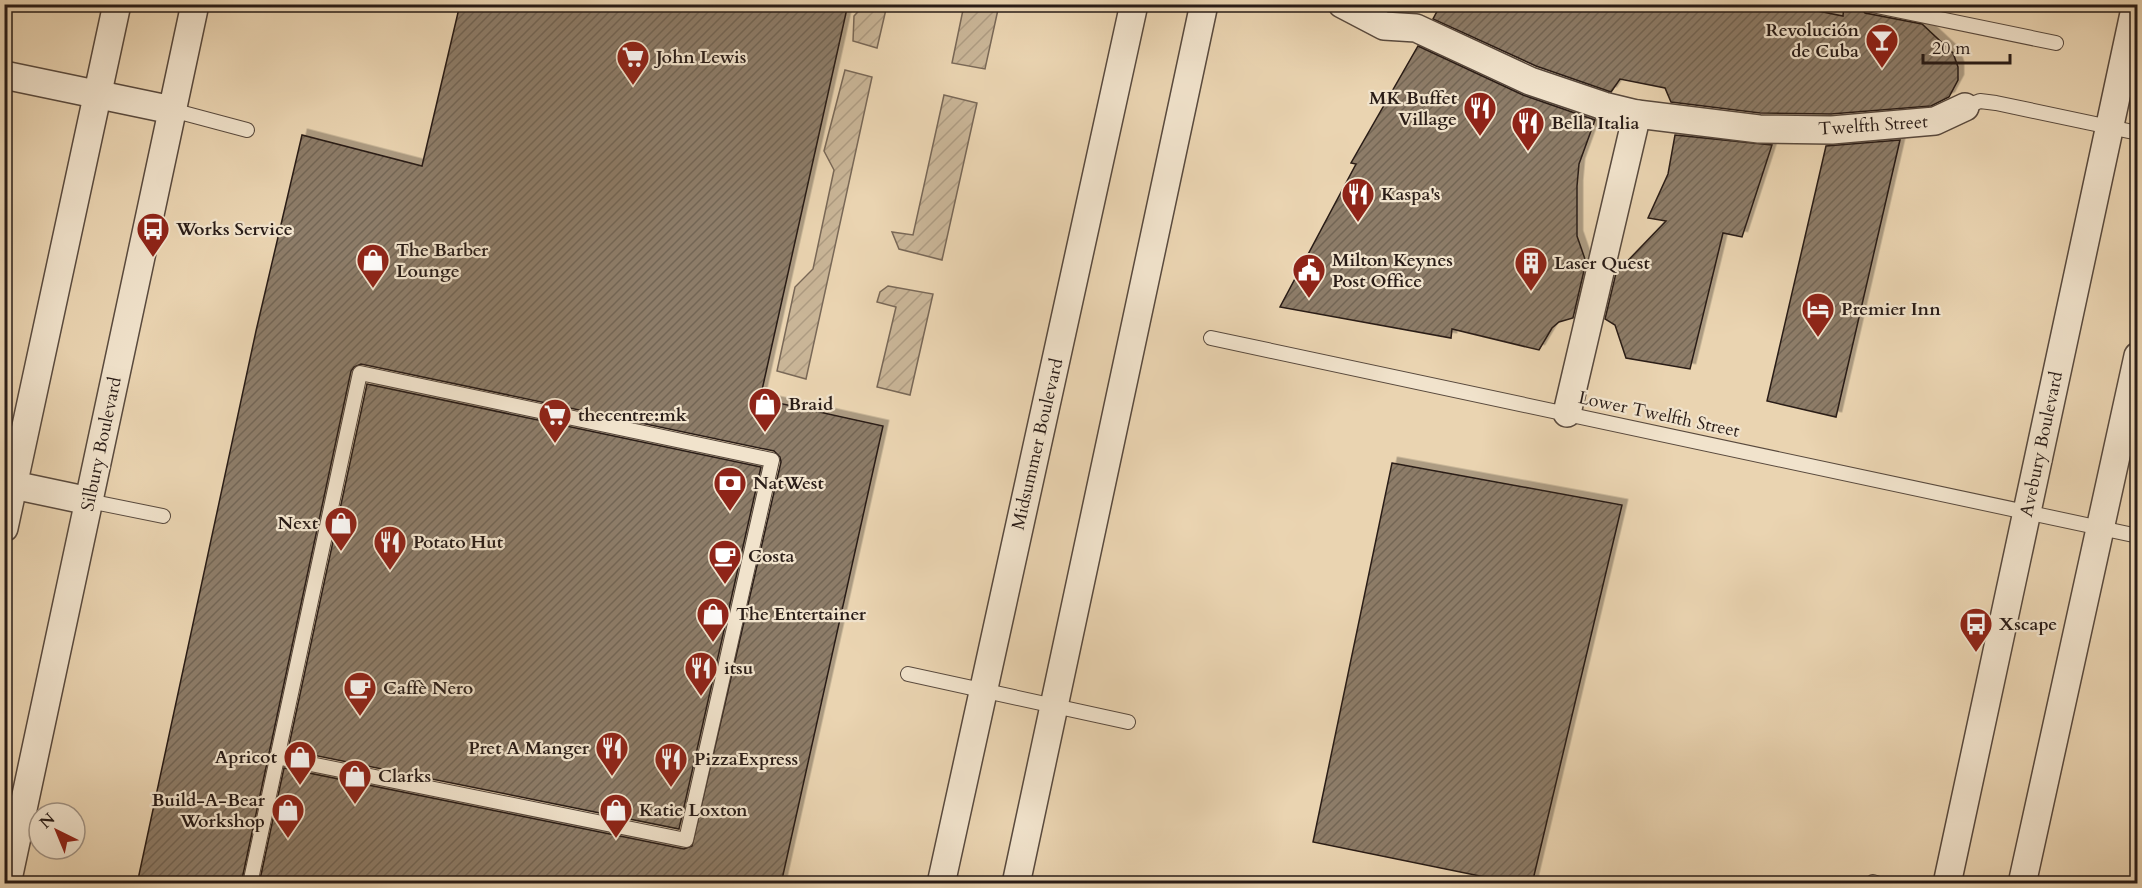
<svg xmlns="http://www.w3.org/2000/svg" width="2142" height="888" font-family="Cardo,serif">
	<defs>
		<pattern id="garden-furrows" width="10" height="10" patternUnits="userSpaceOnUse" patternTransform="scale(1.5)"><rect width="10" height="10" fill="#c9b597"/><path d="M-1 1l2-2M0 10L10 0M9 11l2-2" fill="none" stroke="#ad9b81"/></pattern>
		<pattern id="building-hatch" width="6" height="6" patternUnits="userSpaceOnUse" patternTransform="scale(1.5)"><rect width="6" height="6" fill="#8d7c67"/><path d="M-1 1l2-2M0 6l6-6M5 7l2-2" fill="none" stroke="#736554"/></pattern>
		<filter id="shadow"><feDropShadow dx="5.5" dy="-5.5" stdDeviation="0" flood-color="#0004"/></filter>
	</defs>
	<rect width="100%" height="100%" fill="#ead4b1"/>
	<filter id="stains"><feTurbulence type="fractalNoise" baseFrequency=".00333" numOctaves="4"/><feColorMatrix values="0 0 0 0 .2 0 0 0 0 .09 0 0 0 0 .02 0 0 0 .5 -.17"/></filter>
	<radialGradient id="worn" r=".72"><stop offset=".6" stop-color="#630" stop-opacity="0"/><stop offset="1" stop-color="#630" stop-opacity=".3"/></radialGradient>
	<g fill="url(#garden-furrows)" stroke="#796857" stroke-width="1.5">
		<polygon points="864,5 887,5 877,48 853,41 854,16"/>
		<polygon points="964,5 999,5 985,69 952,63"/>
		<polygon points="845,70 872,77 806,379 777,371 795,287 813,269 834,170 824,151"/>
		<polygon points="944,95 977,103 942,260 899,249 892,232 913,235"/>
		<polygon points="888,286 933,294 910,395 877,387 896,307 877,302 880,292"/>
	</g>
	<g fill="url(#building-hatch)" stroke="#291c17" stroke-width="1.5" filter="url(#shadow)">
		<polygon points="460,4 848,4 760,399 883,426 781,884 259,884 284,768 684,849 692,846 781,462 780,457 774,451 361,364 354,367 351,371 241,884 137,884 256,331 302,135 422,166"/>
		<polygon points="1441,4 1656,4 1671,8 1674,4 1783,4 1843,16 1844,4 1858,4 1865,13 1922,24 1953,53 1958,67 1958,80 1949,97 1931,106 1831,114 1760,113 1671,102 1665,88 1620,79 1611,92 1536,66 1433,19"/>
		<polygon points="1418,46 1523,95 1595,120 1579,164 1577,186 1577,236 1586,262 1573,318 1559,322 1552,328 1539,350 1452,329 1451,338 1280,307 1356,164 1351,163"/>
		<polygon points="1675,135 1772,145 1742,237 1723,233 1690,369 1626,358 1615,325 1605,319 1616,273 1666,221 1648,218 1668,174"/>
		<polygon points="1900,140 1836,417 1767,401 1826,146"/>
		<polygon points="367,384 761,467 679,829 288,750"/>
		<polygon points="1392,463 1622,505 1532,884 1519,884 1313,842"/>
	</g>
	<g fill="none" stroke-linecap="round" stroke-linejoin="round">
		<defs>
			<g id="lane">
				<polyline points="1867,4 2056,43"/>
				<polyline points="1965,107 1980,101 1996,103 2138,133"/>
				<polyline points="172,110 247,130"/>
				<polyline points="1211,338 2138,536"/>
				<polyline points="89,501 163,516"/>
				<polyline points="908,674 1128,722"/>
				<polyline points="1873,882 1879,884"/>
				<polyline points="250,884 360,373 772,460 686,840 276,757"/>
			</g>
			<g id="street">
				<polyline points="1342,4 1384,26 1416,28 1530,81 1604,106 1637,114 1759,129 1832,130 1935,121 1965,107"/>
				<polyline points="4,75 172,110"/>
				<polyline points="1567,413 1637,114"/>
				<polyline points="4,483 89,501"/>
				<polyline points="4,528 117,4"/>
				<polyline points="7,884 195,4"/>
				<polyline points="941,884 1134,4"/>
				<polyline points="1016,884 1204,4"/>
				<polyline points="1947,884 2136,4"/>
				<polyline points="2022,884 2138,356"/>
			</g>
		</defs>
		<use href="#lane" stroke="#594a3e" stroke-width="16"/>
		<use href="#street" stroke="#594a3e" stroke-width="30"/>
		<use href="#lane" stroke="#f1e3cc" stroke-width="14"/>
		<use href="#street" stroke="#f1e3cc" stroke-width="27"/>
	</g>
	<defs>
		<symbol id="bar-pin" viewBox="-11 -11 22 30"><path d="M0 17L-7.5 6A9.5 9.5 0 1 1 7.5 6Z" fill="#8f2418" stroke="#f1e3cc"/><path d="M-6-5H6L.8 .8V4.5H3.5V6h-7V4.5H-.8V.8Z" fill="#fff"/></symbol>
		<symbol id="supermarket-pin" viewBox="-11 -11 22 30"><path d="M0 17L-7.5 6A9.5 9.5 0 1 1 7.5 6Z" fill="#8f2418" stroke="#f1e3cc"/><path d="M-6-5.5h2.5l.6 2H6L4.5 2H-2.5L-4.4-4H-6ZM-1.5 3.2a1.3 1.3 0 1 0 .1 0ZM3 3.2a1.3 1.3 0 1 0 .1 0Z" fill="#fff"/></symbol>
		<symbol id="restaurant-pin" viewBox="-11 -11 22 30"><path d="M0 17L-7.5 6A9.5 9.5 0 1 1 7.5 6Z" fill="#8f2418" stroke="#f1e3cc"/><path d="M-5-6h1v4h1v-4h1v4h1v-4h1v5L-1.5 .5V6h-2V.5L-5-1ZM5-6V6H3V1.5H1.5Q1.5-4 5-6Z" fill="#fff"/></symbol>
		<symbol id="bus-pin" viewBox="-11 -11 22 30"><path d="M0 17L-7.5 6A9.5 9.5 0 1 1 7.5 6Z" fill="#8f2418" stroke="#f1e3cc"/><path d="M-5-6H5V4H4V6H2V4H-2V6H-4V4H-5ZM-3.5-4V0h7V-4ZM-3.5 1.2v1.5H-2V1.2ZM2 1.2v1.5H3.5V1.2Z" fill="#fff"/></symbol>
		<symbol id="shop-pin" viewBox="-11 -11 22 30"><path d="M0 17L-7.5 6A9.5 9.5 0 1 1 7.5 6Z" fill="#8f2418" stroke="#f1e3cc"/><path d="M-5-2.5h2.3a2.7 3.5 0 0 1 5.4 0H5L5.5 6h-11ZM-1.5-2.5h3a1.5 2.3 0 0 0-3 0Z" fill="#fff"/></symbol>
		<symbol id="building-pin" viewBox="-11 -11 22 30"><path d="M0 17L-7.5 6A9.5 9.5 0 1 1 7.5 6Z" fill="#8f2418" stroke="#f1e3cc"/><path d="M-4-6H4V6H1V3H-1V6H-4ZM-2.5-4.3h1.7v1.8h-1.7ZM.8-4.3h1.7v1.8H.8ZM-2.5-1h1.7V.8h-1.7ZM.8-1h1.7V.8H.8Z" fill="#fff"/></symbol>
		<symbol id="civic-pin" viewBox="-11 -11 22 30"><path d="M0 17L-7.5 6A9.5 9.5 0 1 1 7.5 6Z" fill="#8f2418" stroke="#f1e3cc"/><path d="M-.6-6.5H3V-4.5H.6V-3L4-1V1h2V6H-6V1h2V-1L-.6-3ZM-1.2 2.5V6h2.4V2.5Z" fill="#fff"/></symbol>
		<symbol id="hotel-pin" viewBox="-11 -11 22 30"><path d="M0 17L-7.5 6A9.5 9.5 0 1 1 7.5 6Z" fill="#8f2418" stroke="#f1e3cc"/><path d="M-6-4.5h1.5V1H6V5H4.5V3h-9V5H-6ZM-4 0a1.8 1.8 0 1 1 3.6 0ZM.5 0V-2.5h3Q6-2.5 6 0Z" fill="#fff"/></symbol>
		<symbol id="bank-pin" viewBox="-11 -11 22 30"><path d="M0 17L-7.5 6A9.5 9.5 0 1 1 7.5 6Z" fill="#8f2418" stroke="#f1e3cc"/><path d="M-6-4H6V4H-6ZM0-2.3a2.3 2.3 0 1 0 0 4.6a2.3 2.3 0 1 0 0-4.6Z" fill="#fff"/></symbol>
		<symbol id="cafe-pin" viewBox="-11 -11 22 30"><path d="M0 17L-7.5 6A9.5 9.5 0 1 1 7.5 6Z" fill="#8f2418" stroke="#f1e3cc"/><path d="M-5.5-4.5H6V0H3Q3 3.5 0 3.5H-2.5Q-5.5 3.5-5.5 0ZM3-3.2v2h1.7v-2ZM-6 4.5H4V6H-6Z" fill="#fff"/></symbol>
	</defs>
	<g fill-rule="evenodd">
		<use href="#bar-pin" x="1863" y="21" width="38" height="52"/>
		<use href="#supermarket-pin" x="614" y="38" width="38" height="52"/>
		<use href="#restaurant-pin" x="1461" y="89" width="38" height="52"/>
		<use href="#restaurant-pin" x="1509" y="104" width="38" height="52"/>
		<use href="#restaurant-pin" x="1339" y="175" width="38" height="52"/>
		<use href="#bus-pin" x="134" y="210" width="38" height="52"/>
		<use href="#shop-pin" x="354" y="241" width="38" height="52"/>
		<use href="#building-pin" x="1512" y="244" width="38" height="52"/>
		<use href="#civic-pin" x="1290" y="251" width="38" height="52"/>
		<use href="#hotel-pin" x="1799" y="290" width="38" height="52"/>
		<use href="#shop-pin" x="746" y="385" width="38" height="52"/>
		<use href="#supermarket-pin" x="536" y="396" width="38" height="52"/>
		<use href="#bank-pin" x="711" y="464" width="38" height="52"/>
		<use href="#shop-pin" x="322" y="504" width="38" height="52"/>
		<use href="#restaurant-pin" x="371" y="523" width="38" height="52"/>
		<use href="#cafe-pin" x="706" y="537" width="38" height="52"/>
		<use href="#shop-pin" x="694" y="595" width="38" height="52"/>
		<use href="#bus-pin" x="1957" y="605" width="38" height="52"/>
		<use href="#restaurant-pin" x="682" y="649" width="38" height="52"/>
		<use href="#cafe-pin" x="341" y="669" width="38" height="52"/>
		<use href="#restaurant-pin" x="593" y="729" width="38" height="52"/>
		<use href="#shop-pin" x="281" y="738" width="38" height="52"/>
		<use href="#restaurant-pin" x="652" y="740" width="38" height="52"/>
		<use href="#shop-pin" x="336" y="757" width="38" height="52"/>
		<use href="#shop-pin" x="269" y="791" width="38" height="52"/>
		<use href="#shop-pin" x="597" y="791" width="38" height="52"/>
	</g>
	<g text-anchor="middle" stroke-width="4.5" stroke-linejoin="round" paint-order="stroke">
		<g font-size="18" font-weight="bold" fill="#291c17" stroke="#f1e3cc" text-anchor="start">
			<text x="1859" y="36" text-anchor="end">Revolución<tspan x="1859" dy="21">de Cuba</tspan></text>
			<text x="656" y="63">John Lewis</text>
			<text x="1457" y="104" text-anchor="end">MK Buffet<tspan x="1457" dy="21">Village</tspan></text>
			<text x="1551" y="129">Bella Italia</text>
			<text x="1381" y="200">Kaspa's</text>
			<text x="176" y="235">Works Service</text>
			<text x="396" y="256">The Barber<tspan x="396" dy="21">Lounge</tspan></text>
			<text x="1332" y="266">Milton Keynes<tspan x="1332" dy="21">Post Office</tspan></text>
			<text x="1554" y="269">Laser Quest</text>
			<text x="1841" y="315">Premier Inn</text>
			<text x="788" y="410">Braid</text>
			<text x="578" y="421">thecentre:mk</text>
			<text x="753" y="489">NatWest</text>
			<text x="318" y="529" text-anchor="end">Next</text>
			<text x="413" y="548">Potato Hut</text>
			<text x="748" y="562">Costa</text>
			<text x="736" y="620">The Entertainer</text>
			<text x="1999" y="630">Xscape</text>
			<text x="724" y="674">itsu</text>
			<text x="383" y="694">Caffè Nero</text>
			<text x="589" y="754" text-anchor="end">Pret A Manger</text>
			<text x="277" y="763" text-anchor="end">Apricot</text>
			<text x="694" y="765">PizzaExpress</text>
			<text x="378" y="782">Clarks</text>
			<text x="265" y="806" text-anchor="end">Build-A-Bear<tspan x="265" dy="21">Workshop</tspan></text>
			<text x="639" y="816">Katie Loxton</text>
		</g>
		<g font-size="18" fill="#291c17" stroke="#f1e3cc">
			<text transform="translate(1873 125) rotate(-4)" y="6">Twelfth Street</text>
			<text transform="translate(1659 414) rotate(12)" y="6">Lower Twelfth Street</text>
			<text transform="translate(101 444) rotate(-78)" y="6">Silbury Boulevard</text>
			<text transform="translate(1037 444) rotate(-77)" y="6">Midsummer Boulevard</text>
			<text transform="translate(2041 444) rotate(-78)" y="6">Avebury Boulevard</text>
		</g>
	</g>
	<rect width="2142" height="888" fill="none" stroke="#ead4b1" stroke-width="24"/>
	<rect x="6" y="6" width="2130" height="876" fill="none" stroke="#291c17" stroke-width="3"/>
	<rect x="12" y="12" width="2118" height="864" fill="none" stroke="#291c17" stroke-width="1.5"/>
	<g transform="translate(57 831) rotate(317)"><circle r="28" fill="#f1e3cc" stroke="#a19384" stroke-width="1.5"/>
	<path d="M0-4.5L10 22L0 15L-10 22Z" fill="#8f2418"/>
	<text y="-9" font-size="16" font-weight="bold" text-anchor="middle" fill="#291c17">N</text>
	</g>
	<path d="M1923 54v9h87v-9" fill="none" stroke="#291c17" stroke-width="3"/>
	<text x="1932" y="54" font-size="18" fill="#291c17" stroke="#f1e3cc" stroke-width="4.5" paint-order="stroke">20 m</text>
	<rect width="100%" height="100%" filter="url(#stains)"/>
	<rect width="100%" height="100%" fill="url(#worn)"/>
</svg>
